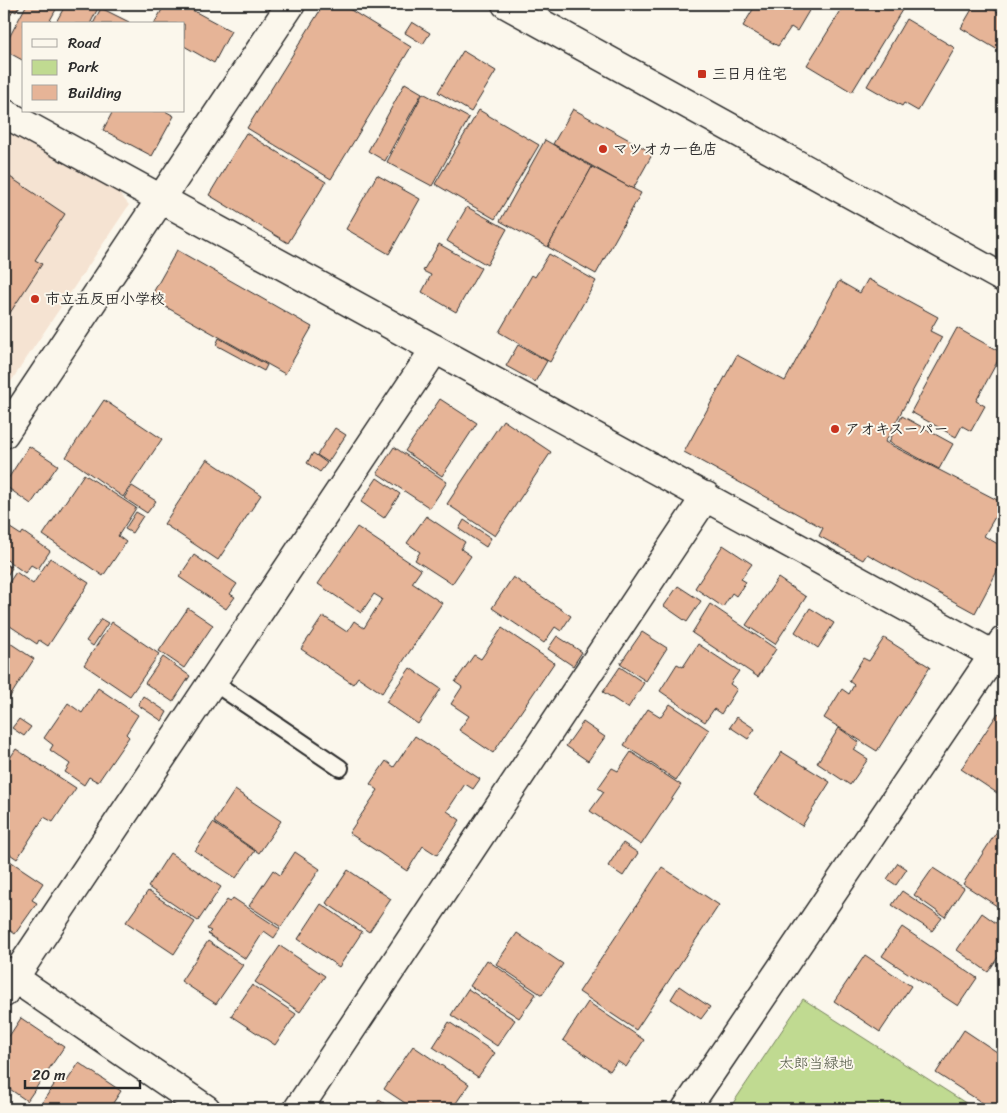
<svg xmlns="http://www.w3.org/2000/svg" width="1007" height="1113" font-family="Sriracha,'Klee One',sans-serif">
	<rect width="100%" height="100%" fill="#fbf7ec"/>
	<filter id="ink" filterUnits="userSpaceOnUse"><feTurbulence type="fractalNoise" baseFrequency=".02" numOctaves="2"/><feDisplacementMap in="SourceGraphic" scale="10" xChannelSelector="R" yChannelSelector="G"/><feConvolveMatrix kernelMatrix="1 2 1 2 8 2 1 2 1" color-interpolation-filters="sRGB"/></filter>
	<g filter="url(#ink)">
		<polygon fill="#f5e3d2" points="4,125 114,187 129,205 4,392"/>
		<polygon fill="#c0da91" stroke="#76825e" points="803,999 975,1109 729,1109"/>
		<g fill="#e6b497" stroke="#2b2b2b">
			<polygon points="4,4 21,4 16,12 13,10 7,20 4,18"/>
			<polygon points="27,4 59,4 48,24 24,24 24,61 4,50 4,47"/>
			<polygon points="66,4 89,4 98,8 90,24 55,24"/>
			<polygon points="165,4 181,4 231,31 214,63 184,46 184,24 154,24"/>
			<polygon points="324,4 341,4 411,47 331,179 247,128"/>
			<polygon points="752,4 813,4 797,31 791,27 778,46 743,26 755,6"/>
			<polygon points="845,4 892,4 902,10 852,92 807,65"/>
			<polygon points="975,4 985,4 1003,15 1003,53 961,28"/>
			<polygon points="101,8 129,22 128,24 93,24"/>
			<polygon points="906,19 955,48 918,111 904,103 902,106 867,86"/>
			<polygon points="412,22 430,33 423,44 405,33"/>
			<polygon points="463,51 496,71 471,112 438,92"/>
			<polygon points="405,83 422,93 385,161 368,151"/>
			<polygon points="423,93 469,118 432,186 387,162"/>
			<polygon points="573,109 653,153 633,189 553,144"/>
			<polygon points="479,110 539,145 495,219 435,184"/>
			<polygon points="113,111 165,111 174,116 152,156 103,130"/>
			<polygon points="246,133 326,182 288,243 209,195"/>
			<polygon points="545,140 592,167 548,247 500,221"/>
			<polygon points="592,167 641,193 596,274 548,247"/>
			<polygon points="4,173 65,214 35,260 42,264 4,322"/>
			<polygon points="377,175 420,199 389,254 346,229"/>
			<polygon points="467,207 507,229 487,265 447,241"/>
			<polygon points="439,244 481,268 456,312 422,292 431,275 423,271"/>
			<polygon points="177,250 312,327 285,374 150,298"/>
			<polygon points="549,254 596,281 550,362 499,332 532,275 535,277"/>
			<polygon points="868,279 938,317 930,331 942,337 885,442 1003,503 984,536 1003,547 1003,560 975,613 867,554 863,560 819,536 823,528 684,452 737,355 785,381 839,281 860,293"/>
			<polygon points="957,328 1002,353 976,401 985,406 971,431 962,426 956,437 911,412"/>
			<polygon points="219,338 267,365 264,371 216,345"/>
			<polygon points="518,345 547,361 535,382 506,366"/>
			<polygon points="440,399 477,423 442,476 405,451"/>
			<polygon points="104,400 162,439 123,497 66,457"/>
			<polygon points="902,416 953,444 939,469 889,442"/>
			<polygon points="503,420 551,452 495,536 447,504"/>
			<polygon points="335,428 346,435 328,462 317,455"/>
			<polygon points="29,446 58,465 31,504 4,485"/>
			<polygon points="394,447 447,482 430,508 377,473"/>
			<polygon points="313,453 327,463 320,472 307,463"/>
			<polygon points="207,459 261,495 218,560 164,524"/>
			<polygon points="84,474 136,508 118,536 126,542 103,576 43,535"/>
			<polygon points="377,478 400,494 384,518 361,502"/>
			<polygon points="132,486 156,501 147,513 124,498"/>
			<polygon points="136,512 143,516 132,533 125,529"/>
			<polygon points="426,516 465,542 461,549 471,556 452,584 415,560 420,552 407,543"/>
			<polygon points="464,520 491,538 486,547 459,529"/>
			<polygon points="4,524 21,535 23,532 50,551 38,569 31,565 25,573 4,558"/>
			<polygon points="357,527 421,570 412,583 442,603 382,693 358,677 353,684 301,649 323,616 347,632 354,621 364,628 382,599 374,594 361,613 318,584"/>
			<polygon points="723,545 752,564 741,579 746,582 736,596 732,593 723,607 695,588"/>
			<polygon points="194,555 237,584 230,594 235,597 226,609 179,577"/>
			<polygon points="50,558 89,583 48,646 39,640 37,644 4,622 4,590 16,572 33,584"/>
			<polygon points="4,563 12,568 4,580"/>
			<polygon points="513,577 571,616 561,631 555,627 544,643 492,608"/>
			<polygon points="778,578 806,597 775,644 746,625"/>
			<polygon points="678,586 701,601 687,622 664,606"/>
			<polygon points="710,604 776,649 758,677 692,633"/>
			<polygon points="188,608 213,625 184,668 159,651"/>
			<polygon points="810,608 834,623 818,648 795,632"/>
			<polygon points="101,619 108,623 93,646 86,641"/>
			<polygon points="112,622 159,654 130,696 84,665"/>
			<polygon points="502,628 554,663 493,753 459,730 469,716 451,704 462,687 455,682 474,655 481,659"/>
			<polygon points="642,632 667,648 646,681 620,664"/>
			<polygon points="557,636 582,652 573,666 548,649"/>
			<polygon points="884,638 930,667 877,751 824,718 842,689 849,694 854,685 849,681 863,658 869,661"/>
			<polygon points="4,639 34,659 4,706"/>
			<polygon points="698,644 739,671 730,684 737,689 721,714 714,709 705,722 660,691 677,664 683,667"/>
			<polygon points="163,657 190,676 173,702 145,683"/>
			<polygon points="620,667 644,683 628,708 603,692"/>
			<polygon points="410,668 441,689 418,724 386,702"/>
			<polygon points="98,688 138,715 126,734 129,737 98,782 89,777 84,785 65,772 70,764 50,750 53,745 44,738 68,703 82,713"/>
			<polygon points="143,696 167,712 162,721 138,705"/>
			<polygon points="670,704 709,730 676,780 624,745 648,709 661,717"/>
			<polygon points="998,713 1003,717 1003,797 961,769"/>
			<polygon points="737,717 755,729 748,739 730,727"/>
			<polygon points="19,719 31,727 24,736 12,728"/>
			<polygon points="583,722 605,737 588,761 566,746"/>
			<polygon points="839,728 859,742 854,750 868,759 850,785 817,763"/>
			<polygon points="415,736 480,779 473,789 465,784 447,811 460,820 437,855 423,846 407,871 349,833 378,790 370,784 386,761 394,767"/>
			<polygon points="16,749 76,788 53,822 44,817 17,859 4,850 4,767"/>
			<polygon points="631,752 681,785 641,845 590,811 604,792 598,788 612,768 618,771"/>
			<polygon points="782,752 830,782 802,826 754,795"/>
			<polygon points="235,790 281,821 259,853 214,822"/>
			<polygon points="1003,822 1003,910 963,884"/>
			<polygon points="213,823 255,851 236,878 195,851"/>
			<polygon points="623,843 638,853 623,876 608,866"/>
			<polygon points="295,852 320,869 281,927 249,906 273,870 280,875"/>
			<polygon points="170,853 221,887 198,921 148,887"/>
			<polygon points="10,861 43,883 32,900 37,903 15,934 4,926 4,870"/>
			<polygon points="898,863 907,869 896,885 887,879"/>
			<polygon points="662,867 719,905 636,1030 579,992"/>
			<polygon points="933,868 964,888 945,917 914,895"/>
			<polygon points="348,870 391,899 369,932 326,903"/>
			<polygon points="148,891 195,922 174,954 126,922"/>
			<polygon points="902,891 942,918 932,931 892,905"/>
			<polygon points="233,898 280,929 274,938 264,931 246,959 208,934 211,931 207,929 227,900 230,902"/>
			<polygon points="321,904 362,932 339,967 298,939"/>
			<polygon points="982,913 1003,928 1003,950 988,972 957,950"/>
			<polygon points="902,927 977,978 958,1006 882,956"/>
			<polygon points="517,933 563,964 542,995 496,964"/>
			<polygon points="208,941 243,965 216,1004 181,981"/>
			<polygon points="280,946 325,976 300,1012 255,982"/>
			<polygon points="865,955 911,986 880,1032 834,1001"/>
			<polygon points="487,960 536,994 519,1018 470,986"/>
			<polygon points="252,985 296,1014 275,1045 231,1016"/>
			<polygon points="679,986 710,1007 701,1019 671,999"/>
			<polygon points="468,989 515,1020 497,1046 451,1015"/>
			<polygon points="588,1002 644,1040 626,1067 617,1061 610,1071 563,1040"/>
			<polygon points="21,1018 64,1047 27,1101 4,1085 4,1044"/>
			<polygon points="449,1022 495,1053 478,1077 433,1047"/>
			<polygon points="964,1030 1003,1056 1003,1109 992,1109 936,1073"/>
			<polygon points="413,1046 469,1084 452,1109 414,1109 384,1089"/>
			<polygon points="79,1063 121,1091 109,1109 42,1109 39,1107 58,1079 65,1084"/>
			<polygon points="379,1100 393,1109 373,1109"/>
		</g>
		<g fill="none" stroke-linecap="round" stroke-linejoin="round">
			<defs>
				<polyline id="service" points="213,682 340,768"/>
				<g id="minor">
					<polyline points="4,113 1003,660"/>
					<polyline points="4,434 291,4"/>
					<polyline points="4,971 206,1109"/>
					<polyline points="4,993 435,349"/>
					<polyline points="298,1109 706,496"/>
				</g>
				<g id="tertiary">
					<polyline points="506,4 1003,278"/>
					<polyline points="686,1109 1003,641"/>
				</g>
			</defs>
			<use href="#service" stroke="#2b2b2b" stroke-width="20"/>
			<use href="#minor" stroke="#2b2b2b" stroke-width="31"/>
			<use href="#tertiary" stroke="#2b2b2b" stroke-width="31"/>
			<use href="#service" stroke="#fbf7ec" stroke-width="16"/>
			<use href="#minor" stroke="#fbf7ec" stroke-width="28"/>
			<use href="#tertiary" stroke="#fbf7ec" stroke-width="28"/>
		</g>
	</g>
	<g fill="#c8321e" stroke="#fbf7ec" stroke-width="2">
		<rect x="697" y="69" width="10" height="10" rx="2.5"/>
		<circle cx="603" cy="149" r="5"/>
		<circle cx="35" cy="299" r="5"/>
		<circle cx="835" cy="429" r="5"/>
	</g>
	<g text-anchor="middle" stroke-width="4" stroke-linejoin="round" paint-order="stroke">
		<g font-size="15" font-weight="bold" fill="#2b2b2b" stroke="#fbf7ec" text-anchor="start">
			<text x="712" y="79">三日月住宅</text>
			<text x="613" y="154">マツオカ一色店</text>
			<text x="45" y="304">市立五反田小学校</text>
			<text x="845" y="434">アオキスーパー</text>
		</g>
		<g font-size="15" fill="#505744" stroke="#fbf7ec">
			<text x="816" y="1068">太郎当緑地</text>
		</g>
	</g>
	<rect width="1007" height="1113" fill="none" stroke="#fbf7ec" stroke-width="20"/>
	<rect x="10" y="10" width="987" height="1093" fill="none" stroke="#2b2b2b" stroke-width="2" filter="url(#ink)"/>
	<rect x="22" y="22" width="162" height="90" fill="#fbf7ec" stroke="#a8a59f"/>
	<rect x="32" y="39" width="25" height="8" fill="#fbf7ec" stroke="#a8a59f"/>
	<text x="68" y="48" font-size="15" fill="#2b2b2b">Road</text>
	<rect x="32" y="60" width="25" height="15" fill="#c0da91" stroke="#a8a59f"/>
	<text x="68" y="72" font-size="15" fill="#2b2b2b">Park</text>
	<rect x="32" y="85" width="25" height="15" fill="#e6b497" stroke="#a8a59f"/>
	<text x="68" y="98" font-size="15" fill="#2b2b2b">Building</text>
	<path d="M25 1080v8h115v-8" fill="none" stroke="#2b2b2b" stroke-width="2.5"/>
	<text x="32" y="1080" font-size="15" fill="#2b2b2b" stroke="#fbf7ec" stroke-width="4" paint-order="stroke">20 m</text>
</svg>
